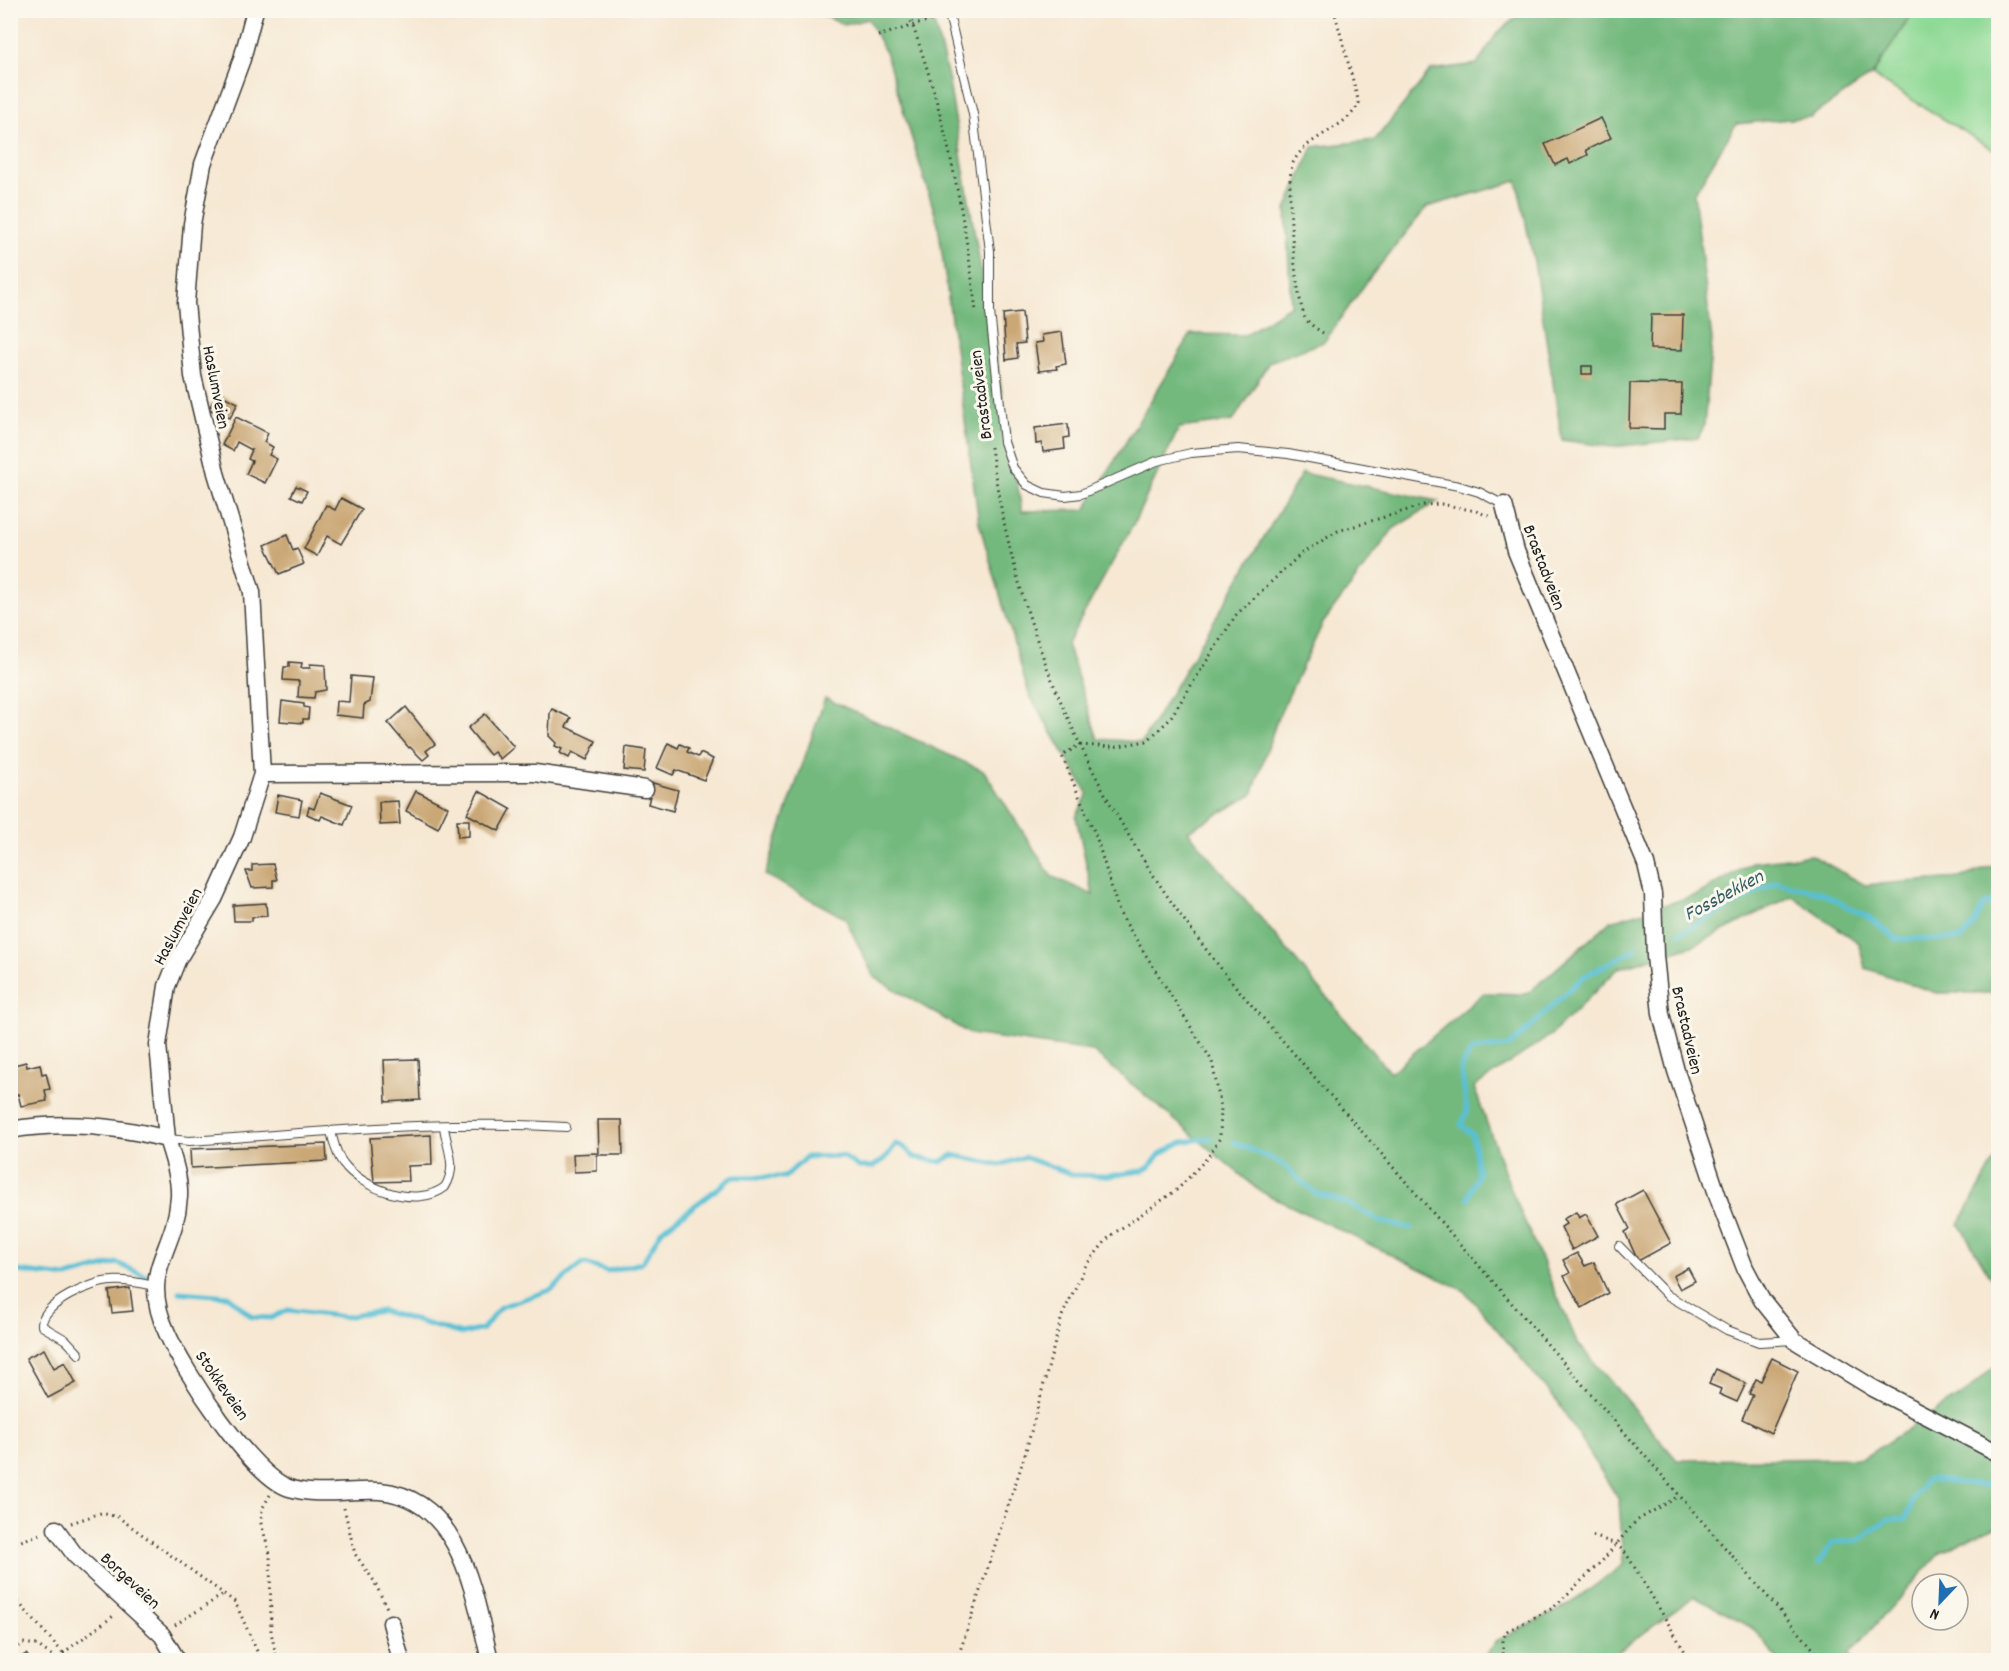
<svg xmlns="http://www.w3.org/2000/svg" width="2009" height="1671" font-family="Dekko,sans-serif">
	<rect width="100%" height="100%" fill="#fbf7ec"/>
	<filter id="ink" filterUnits="userSpaceOnUse"><feTurbulence type="fractalNoise" baseFrequency=".0167" numOctaves="2"/><feDisplacementMap in="SourceGraphic" scale="12" xChannelSelector="R" yChannelSelector="G"/><feConvolveMatrix kernelMatrix="1 2 1 2 8 2 1 2 1" color-interpolation-filters="sRGB"/></filter>
	<filter id="wash" filterUnits="userSpaceOnUse"><feTurbulence type="fractalNoise" baseFrequency=".008" numOctaves="4" result="noise"/><feDisplacementMap in="SourceGraphic" scale="24" xChannelSelector="R" yChannelSelector="G"/><feGaussianBlur stdDeviation="1.35" result="paint"/><feColorMatrix in="noise" values="0 0 0 0 0 0 0 0 0 0 0 0 0 0 0 0 0 1.4 0 .05"/><feComposite in="paint" operator="in"/></filter>
	<g filter="url(#wash)">
		<rect width="100%" height="100%" fill="#f6e8d3"/>
		<polygon fill="#8fd995" stroke="#567a58" stroke-width="1.5" points="1914,11 1998,11 1998,153 1872,75"/>
		<g fill="#73b97e" stroke="#486a4d" stroke-width="1.5">
			<polygon points="813,11 931,11 948,77 1022,511 1085,510 1191,334 1245,335 1291,305 1286,210 1313,147 1375,140 1431,70 1477,64 1497,33 1524,11 1914,11 1872,75 1810,117 1736,124 1694,194 1712,340 1704,426 1698,438 1612,447 1562,440 1534,262 1517,181 1427,207 1368,280 1324,342 1269,362 1233,421 1179,428 1132,527 1067,644 1098,739 1142,742 1302,473 1438,501 1393,529 1323,623 1277,720 1252,795 1188,831 1390,1073 1484,993 1527,994 1611,921 1697,895 1754,862 1811,855 1865,885 1960,878 1998,864 1998,993 1936,993 1865,968 1859,943 1792,896 1695,945 1619,968 1551,1035 1474,1087 1510,1187 1577,1342 1677,1460 1863,1458 1970,1389 1998,1363 1998,1525 1940,1553 1849,1654 1854,1660 1778,1660 1754,1629 1695,1596 1615,1654 1581,1660 1481,1660 1498,1640 1567,1606 1623,1565 1619,1500 1559,1404 1465,1291 1260,1191 1092,1051 970,1034 874,977 845,918 765,875 825,698 984,771 1051,876 1093,895 1076,817 1088,794 1029,694 979,523 938,224 886,54 868,19 844,25"/>
			<polygon points="1998,1154 1998,1289 1959,1224"/>
		</g>
		<g fill="none" stroke-linecap="round" stroke-linejoin="round">
			<g stroke="#58c0d5" stroke-width="5">
				<polyline points="1680,933 1776,882 1819,892 1870,918 1896,939 1961,939 1973,926 1984,905 1998,901"/>
				<polyline points="1234,1142 1281,1163 1315,1193 1347,1203 1382,1222 1411,1228"/>
				<polyline points="1468,1198 1478,1174 1473,1135 1461,1125 1467,1112 1461,1067 1472,1050 1510,1046 1583,977 1636,949"/>
				<polyline points="10,1270 67,1277 117,1263 146,1276"/>
				<polyline points="179,1292 228,1296 252,1317 271,1318 288,1310 344,1317 382,1311 462,1334 483,1329 500,1307 551,1290 583,1263 607,1271 642,1263 662,1230 733,1177 785,1177 806,1157 842,1156 859,1167 872,1167 884,1160 896,1144 904,1147 914,1157 941,1162 953,1155 1000,1165 1024,1157 1074,1175 1108,1176 1142,1171 1150,1167 1160,1154 1182,1142 1211,1138"/>
				<polyline points="1819,1563 1832,1543 1860,1540 1888,1519 1905,1520 1915,1496 1928,1479 1998,1487"/>
			</g>
		</g>
		<g id="blocks">
			<g fill="#caa776">
				<polygon points="1601,118 1611,138 1586,150 1588,155 1570,164 1568,159 1555,165 1545,144"/>
				<polygon points="1022,312 1025,343 1016,344 1018,358 1006,360 1003,314"/>
				<polygon points="1651,315 1683,315 1682,350 1650,349"/>
				<polygon points="1062,332 1066,364 1056,366 1057,369 1039,371 1035,343 1043,342 1042,335"/>
				<rect x="1582" y="366" width="10" height="8"/>
				<polygon points="1630,383 1682,384 1681,414 1664,414 1664,429 1629,428"/>
				<polygon points="217,393 238,403 230,418 209,409"/>
				<polygon points="236,417 268,433 264,442 273,447 269,455 277,459 265,483 246,474 252,461 248,459 252,450 237,442 233,451 222,445"/>
				<polygon points="1068,424 1069,437 1064,438 1065,449 1043,452 1042,443 1036,444 1035,428"/>
				<polygon points="296,486 307,491 302,501 291,496"/>
				<polygon points="341,498 362,509 341,544 327,536 317,556 304,549 326,505 335,510"/>
				<polygon points="287,535 293,550 297,548 304,564 279,574 265,545"/>
				<polygon points="289,662 302,663 301,668 310,668 310,664 325,665 326,690 315,692 314,698 298,697 299,681 283,680 284,667 289,667"/>
				<polygon points="351,676 373,678 370,702 364,705 363,718 335,715 336,701 349,702"/>
				<polygon points="282,701 304,704 304,707 309,708 308,719 303,719 303,723 280,721"/>
				<polygon points="406,707 435,744 426,751 429,755 423,760 410,747 409,748 388,723"/>
				<polygon points="552,709 571,718 566,727 596,741 587,760 572,752 569,758 560,753 562,749 555,746 556,743 549,736 550,713"/>
				<polygon points="485,714 514,747 500,759 494,752 490,755 468,728"/>
				<polygon points="668,743 678,748 680,744 689,748 687,752 698,757 700,753 713,759 704,780 676,770 673,775 657,768"/>
				<polygon points="626,747 646,750 644,772 624,770"/>
				<polygon points="653,783 678,790 673,811 648,804"/>
				<polygon points="416,791 448,807 438,828 406,811"/>
				<polygon points="479,791 511,809 499,831 467,814"/>
				<polygon points="320,793 352,805 344,825 322,816 320,820 307,814 309,807 314,809"/>
				<polygon points="278,795 302,800 299,816 275,812"/>
				<polygon points="398,801 400,824 380,825 379,802"/>
				<polygon points="457,820 469,820 469,836 458,837"/>
				<polygon points="273,864 277,880 273,880 273,887 252,888 246,871 252,871 252,865"/>
				<polygon points="266,903 267,916 252,917 252,921 234,921 233,905"/>
				<polygon points="418,1059 420,1100 386,1102 384,1060"/>
				<polygon points="26,1062 27,1067 40,1064 42,1074 46,1073 50,1089 45,1090 47,1101 21,1106 18,1094 14,1095 11,1083 15,1082 13,1070 15,1069 14,1065"/>
				<polygon points="598,1120 622,1120 623,1155 599,1155"/>
				<polygon points="431,1135 432,1165 408,1166 409,1181 374,1182 370,1138"/>
				<polygon points="326,1144 327,1161 191,1168 190,1149"/>
				<polygon points="597,1153 597,1171 574,1172 573,1154"/>
				<polygon points="1643,1190 1671,1243 1638,1261 1625,1232 1630,1229 1617,1204"/>
				<polygon points="1576,1212 1579,1218 1586,1214 1598,1236 1572,1250 1561,1227 1566,1224 1563,1219"/>
				<polygon points="1577,1253 1585,1266 1594,1262 1608,1293 1582,1308 1564,1276 1570,1273 1563,1260"/>
				<polygon points="1688,1268 1695,1281 1680,1289 1673,1276"/>
				<polygon points="130,1288 133,1311 112,1313 109,1291"/>
				<polygon points="44,1349 54,1368 65,1362 76,1383 48,1398 26,1358"/>
				<polygon points="1772,1358 1798,1371 1771,1433 1742,1419 1753,1395 1749,1394 1756,1379 1761,1381"/>
				<polygon points="1716,1369 1746,1383 1737,1402 1719,1394 1721,1389 1709,1384"/>
				<polygon points="26,1654 31,1660 17,1660"/>
			</g>
		</g>
	</g>
	<g filter="url(#ink)">
		<use href="#blocks" fill-opacity="0" stroke="#3d3b37" stroke-width="1.5"/>
		<g fill="none" stroke-linecap="round" stroke-linejoin="round">
			<defs>
				<g id="service">
					<polyline points="948,10 973,114 990,251 990,312 1004,442 1013,468 1027,485 1044,493 1065,496 1081,494 1157,461 1191,453 1238,449 1288,454 1459,486 1479,492 1504,505"/>
					<polyline points="10,1109 14,1129"/>
					<path d="M331 1132C334 1142 336 1155 343 1163 362 1189 417 1209 445 1187 458 1166 447 1149 444 1127"/>
					<path d="M167 1139 190 1141C314 1133 441 1119 566 1127"/>
					<polyline points="1619,1246 1667,1295 1727,1330 1759,1342 1794,1340"/>
					<path d="M79 1354 66 1340 42 1326C40 1304 93 1281 112 1281 126 1280 141 1283 154 1286"/>
				</g>
				<g id="minor">
					<polyline points="1504,505 1516,551 1646,864 1653,894 1655,956 1661,1014 1676,1071 1721,1206 1745,1268 1762,1300 1794,1340 1873,1388 1998,1453"/>
					<polyline points="262,774 535,773 645,789"/>
					<path d="M10 1130C62 1121 117 1126 167 1139 173 1158 180 1178 179 1197 175 1255 138 1269 167 1333 183 1370 252 1476 289 1488 318 1497 351 1489 380 1491 462 1499 474 1596 490 1660"/>
					<polyline points="167,1139 158,1045 167,986 177,961 214,899 242,837 262,774 252,592 216,473 193,376 186,303 192,224 203,164 242,59 255,10"/>
					<polyline points="56,1529 75,1555 162,1635 177,1660"/>
					<polyline points="391,1623 401,1660"/>
				</g>
			</defs>
			<use href="#service" stroke="#3d3b37" stroke-width="10"/>
			<use href="#minor" stroke="#3d3b37" stroke-width="19"/>
			<g stroke="#3d3b37" stroke-width="3" stroke-dasharray="1.5 4.5" stroke-linecap="butt">
				<path d="M907 10C944 109 964 208 976 312"/>
				<path d="M1323 333C1317 329 1309 324 1305 318 1296 298 1284 182 1293 163 1306 135 1346 130 1359 103L1334 10"/>
				<path d="M991 447C1018 653 1113 844 1248 1001L1823 1660"/>
				<polyline points="270,1495 262,1509 261,1523 270,1554 271,1632 277,1660"/>
				<polyline points="344,1508 355,1554 374,1581 387,1608"/>
				<polyline points="71,1523 101,1513 118,1517 235,1602 261,1660"/>
				<polyline points="1593,1536 1616,1544 1626,1553 1690,1660"/>
				<polyline points="10,1545 40,1534"/>
				<polyline points="10,1593 63,1653 59,1660"/>
				<polyline points="175,1625 224,1594"/>
				<polyline points="63,1653 116,1614"/>
				<polyline points="63,1653 84,1660"/>
				<polyline points="10,1655 23,1643 37,1645 58,1660"/>
				<polyline points="957,1660 1024,1458 1062,1316 1086,1265 1110,1236 1178,1189 1208,1157 1220,1138 1221,1108 1212,1061 1119,912 1096,836 1062,756 1079,745 1113,747 1147,741 1169,720 1236,615 1302,553 1338,531 1424,505 1441,504 1476,511 1491,517"/>
				<polyline points="1503,1660 1503,1638 1507,1631 1553,1608 1602,1561 1636,1521 1679,1496"/>
			</g>
			<use href="#service" stroke="#fff" stroke-width="8"/>
			<use href="#minor" stroke="#fff" stroke-width="16"/>
			<polyline stroke="#3d3b37" stroke-width="3" stroke-dasharray="1.5 4.5" stroke-linecap="butt" points="878,36 938,18"/>
		</g>
	</g>
	<g text-anchor="middle" stroke-width="6" stroke-linejoin="round" paint-order="stroke">
		<g font-size="18" fill="#1c1c1c" stroke="#fbf7ec">
			<text transform="translate(217 387) rotate(79)" y="6">Haslumveien</text>
			<text transform="translate(980 395) rotate(-97)" y="6">Brastadveien</text>
			<text transform="translate(1545 567) rotate(69)" y="6">Brastadveien</text>
			<text transform="translate(177 926) rotate(-62)" y="6">Haslumveien</text>
			<text transform="translate(1688 1030) rotate(77)" y="6">Brastadveien</text>
			<text transform="translate(223 1385) rotate(55)" y="6">Stokkeveien</text>
			<text transform="translate(131 1580) rotate(43)" y="6">Borgeveien</text>
		</g>
		<g font-size="20" font-style="italic" fill="#345e66" stroke="#fbf7ec">
			<text transform="translate(1723 894) rotate(-28)" y="7">Fossbekken</text>
		</g>
	</g>
	<rect width="2009" height="1671" fill="none" stroke="#fbf7ec" stroke-width="36"/>
	<g transform="translate(1940 1602) rotate(203)"><circle r="28" fill="#fbf7ec" stroke="#a29f99" stroke-width="1.5"/>
	<path d="M0-4.5L10 22L0 15L-10 22Z" fill="#1f6fb2"/>
	<text y="-9" font-size="16" font-weight="bold" text-anchor="middle" fill="#1c1c1c">N</text>
	</g>
</svg>
